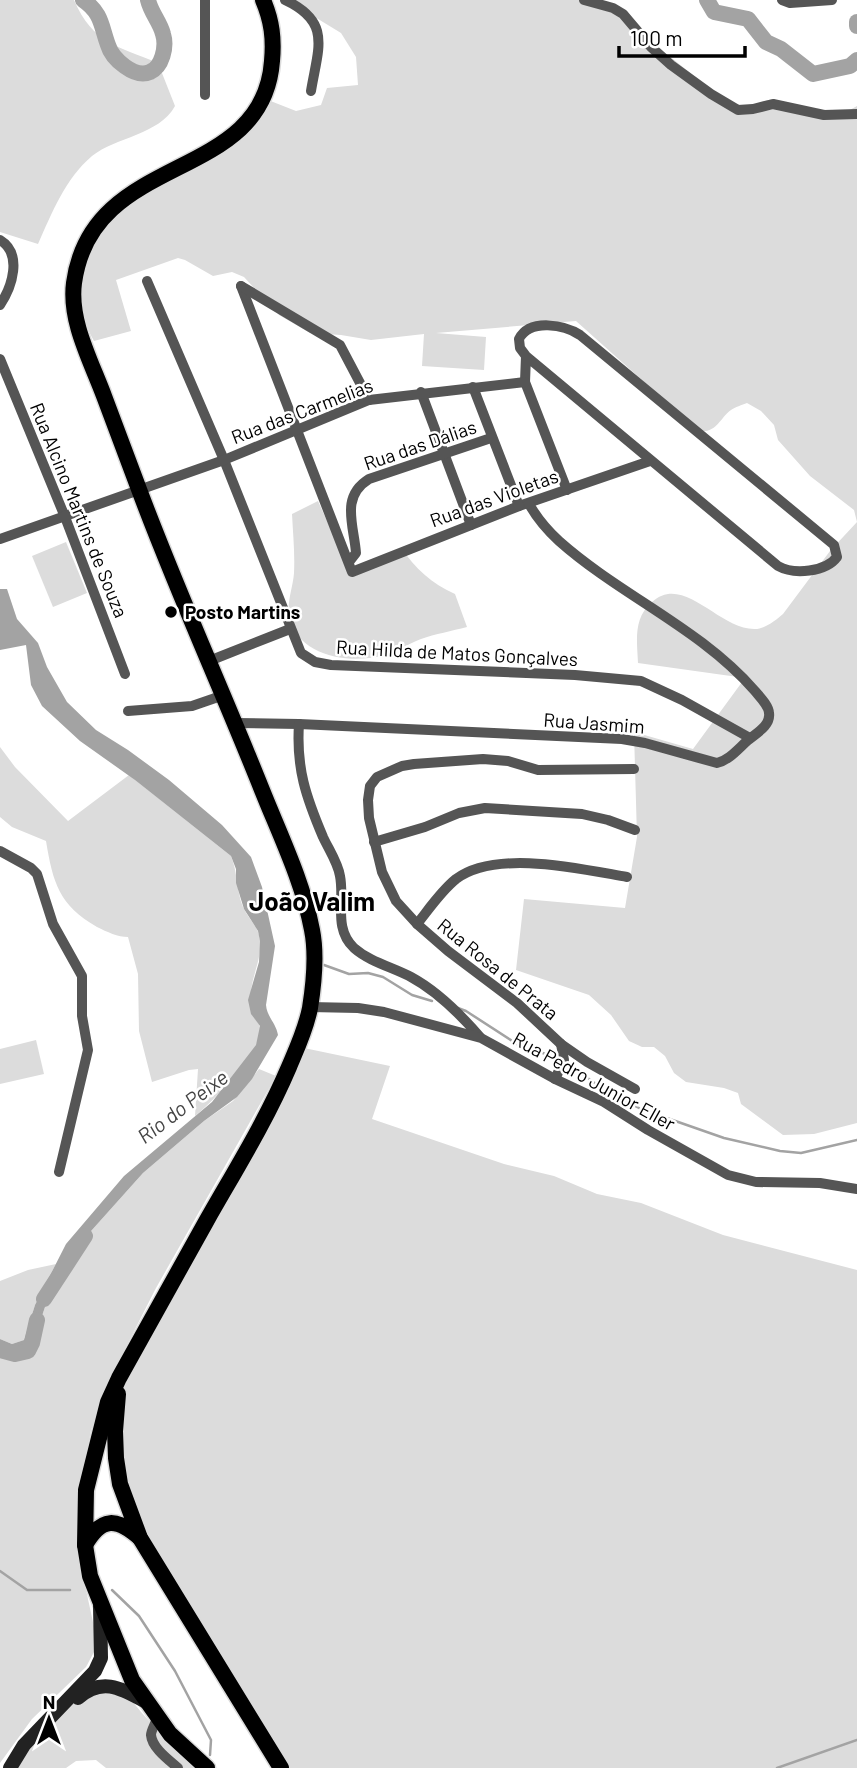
<svg xmlns="http://www.w3.org/2000/svg" width="857" height="1768" font-family="Barlow,sans-serif">
	<rect width="100%" height="100%" fill="#fff"/>
	<g fill="#dcdcdc">
		<path d="M0 0H74C93 44 118 46 158 63L175 106C159 135 116 137 92 156 65 179 52 213 38 244L0 232Z"/>
		<path d="M287 0H592L627 11 643 35 714 92 742 108 772 99 811 113 848 111 857 106V522L854 510 810 476 778 440 774 425 761 411 747 403C742 405 735 407 731 410 719 419 717 433 699 431L576 321 436 333 486 337 484 370 422 366 424 334 371 340 341 335 310 333 279 315 244 277 232 272 213 276 185 260 178 258 116 280 131 331 94 341C74 307 80 267 87 231L200 157 268 100 296 111 321 105 327 88 358 85 356 57 341 33Z"/>
		<path d="M318 501 349 570 401 548C416 569 431 583 455 594L467 627C452 631 435 634 421 639 408 644 395 653 381 656 348 664 296 656 289 615 287 601 293 587 294 573 295 553 293 534 292 514Z"/>
		<path d="M857 522V1123L814 1134 783 1135 741 1104 738 1093 724 1088 686 1082 674 1073 665 1056 654 1047H642L629 1041 611 1015 589 995 516 970 524 899 625 908 637 837 634 732 693 749 745 678 638 663C637 641 633 618 652 602 684 573 719 630 755 629 765 629 776 620 783 614L830 551Z"/>
		<polygon points="66,542 87,593 53,607 32,556"/>
		<path d="M0 747 15 767 68 821 129 775 231 856C238 873 236 890 243 907 248 919 259 927 260 940 262 959 252 975 251 993 250 998 250 1009 252 1014 253 1019 259 1022 260 1027 265 1050 212 1102 195 1116L198 1069 189 1070 152 1082 139 1031 138 974 128 937C118 937 107 932 97 927 59 905 53 883 46 841L12 827 0 817Z"/>
		<polygon points="36,1040 44,1074 0,1084 0,1049"/>
		<polygon points="304,1048 390,1066 372,1119 504,1164 554,1176 597,1194 641,1203 723,1235 857,1270 857,1768 286,1768 139,1524 120,1458 122,1397 125,1384 153,1335"/>
		<polygon points="259,1069 276,1076 156,1288 127,1345 91,1430 82,1476 83,1576 96,1636 94,1652 86,1667 32,1719 0,1763 0,1351 12,1354 30,1352 53,1283 66,1259 143,1173 204,1121 233,1101"/>
		<polygon points="56,1264 35,1305 24,1340 12,1344 0,1339 0,1281 28,1270"/>
		<path d="M124 1690C145 1720 171 1744 200 1768H106L96 1760 76 1761 66 1768H8L78 1697Z"/>
	</g>
	<path fill="#a3a3a3" d="M0 589H7L17 619 38 643 47 667 67 702 96 730 128 750 169 780 222 825 251 857 262 887 275 946 266 1005C267 1017 276 1023 278 1035L252 1079 237 1097 204 1121 143 1173 66 1259 53 1283 30 1352 18 1355 0 1351V1339L12 1344 24 1340 35 1305 66 1244 124 1176 212 1102 256 1045 260 1026 251 1014 248 1000 259 962 260 941 258 931 244 909 236 883V869L231 856 135 780 80 741 42 706 31 685 26 645 0 650Z"/>
	<g fill="none" stroke-linecap="round" stroke-linejoin="round">
		<g stroke="#a3a3a3" stroke-width="2.5">
			<polyline points="324,965 349,974 368,973 383,977 412,995 432,1001"/>
			<polyline points="458,1008 466,1011 517,1044 557,1058"/>
			<polyline points="569,1065 609,1093 641,1109 724,1138 780,1151 801,1153 857,1140"/>
			<polyline points="0,1571 27,1590 70,1590"/>
			<polyline points="112,1590 139,1616 175,1671 211,1740 210,1755"/>
			<polyline points="777,1768 857,1740"/>
		</g>
		<g stroke="#a3a3a3" stroke-width="16">
			<path d="M83 0C102 13 101 26 108 45 112 59 135 79 150 72 162 67 167 47 163 34 160 22 151 13 148 0"/>
			<polyline points="707,0 714,12 748,19 766,42 781,49 813,74 850,66 857,60"/>
			<polyline points="857,22 857,26"/>
			<polyline points="44,1299 85,1236"/>
			<polyline points="0,1350 15,1354 28,1351 32,1343 37,1320"/>
		</g>
		<defs>
			<g id="primary">
				<polyline points="118,1394 115,1431 116,1458 120,1484 140,1538 281,1768"/>
				<path d="M85 1545C102 1516 117 1518 140 1538"/>
				<path d="M207 1768 170 1734 132 1680 90 1576 85 1545 86 1490 108 1402 119 1378C149 1325 178 1272 207 1220 236 1169 266 1121 289 1067 297 1048 306 1029 310 1008 314 983 317 955 312 930 303 882 280 835 262 790 221 687 175 587 137 484 126 455 115 425 104 396 91 361 69 321 74 283 92 150 263 185 272 61 274 39 272 21 263 0"/>
			</g>
		</defs>
		<use href="#primary" stroke="#dbdbdb" stroke-width="19"/>
		<g stroke="#555" stroke-width="10">
			<path d="M285 0C332 22 318 48 311 91"/>
			<polyline points="584,0 613,8 623,14 651,47 671,65 711,94 738,110 753,109 773,104 824,115 857,114"/>
			<polyline points="782,0 790,3 832,0"/>
			<polyline points="205,95 205,0"/>
			<path d="M0 240C23 254 12 287 0 305"/>
			<polyline points="147,281 224,460 301,653 315,662 331,665 575,675 641,681 682,700 750,738"/>
			<polyline points="241,286 352,572 519,506 650,461"/>
			<polyline points="241,286 340,345 369,400"/>
			<path d="M526 356 778 566C794 575 826 572 837 557L834 545 580 335C565 325 530 318 519 339L520 348 526 356 525 382 567 490"/>
			<polyline points="0,359 65,517 125,674"/>
			<polyline points="473,387 519,506"/>
			<polyline points="421,392 471,525"/>
			<polyline points="0,539 224,460 369,400 525,382"/>
			<path d="M349 562 356 553C354 525 340 497 369 479L491 438"/>
			<polyline points="209,661 290,629"/>
			<polyline points="128,711 192,706 224,695"/>
			<path d="M236 723 299 724 622 739 645 743 717 763C729 760 737 750 747 741 755 734 771 726 769 713 769 706 760 697 755 691 700 628 621 596 559 541 547 530 537 518 529 504"/>
			<path d="M299 724C296 768 306 797 323 837 329 850 338 863 340 876 345 901 333 928 354 948 370 962 392 967 411 977 437 991 461 1015 480 1037"/>
			<polyline points="634,769 538,770 508,761 483,759 414,764 402,766 377,777 370,786 368,800 369,818 382,872 396,901 417,924 448,951 517,1003 561,1044 587,1062 635,1089"/>
			<polyline points="374,842 425,827 459,813 485,808 582,814 608,820 635,830"/>
			<polyline points="0,851 31,868 37,874 53,924 82,976 82,1016 88,1050 59,1172"/>
			<path d="M417 924C429 909 441 891 456 879 496 849 581 869 627 877"/>
			<polyline points="310,1007 358,1008 384,1012 481,1038 555,1079 604,1102 648,1130 728,1175 756,1182 820,1183 857,1189"/>
			<polyline points="555,1079 564,1060 561,1044"/>
			<path d="M157 1718C156 1723 151 1730 151 1735 152 1748 169 1760 178 1768"/>
		</g>
		<g stroke="#222" stroke-width="14">
			<path d="M78 1698C103 1676 122 1689 148 1703"/>
			<polyline points="10,1768 24,1745 95,1671 101,1658 100,1606"/>
		</g>
		<use href="#primary" stroke="#000" stroke-width="16"/>
	</g>
	<circle fill="#000" stroke="#fff" stroke-width="2.5" cx="171" cy="612" r="7"/>
	<g text-anchor="middle" stroke-width="5" stroke-linejoin="round" paint-order="stroke">
		<g font-size="19" fill="#000" stroke="#fff">
			<text transform="translate(302 411) rotate(-21)" y="7">Rua das Carmelias</text>
			<text transform="translate(420 445) rotate(-19)" y="7">Rua das Dálias</text>
			<text transform="translate(494 498) rotate(-20)" y="7">Rua das Violetas</text>
			<text transform="translate(79 510) rotate(68)" y="7">Rua Alcino Martins de Souza</text>
			<text transform="translate(457 653) rotate(3)" y="7">Rua Hilda de Matos Gonçalves</text>
			<text transform="translate(594 723) rotate(4)" y="7">Rua Jasmim</text>
			<text transform="translate(498 969) rotate(39)" y="7">Rua Rosa de Prata</text>
			<text transform="translate(594 1081) rotate(29)" y="7">Rua Pedro Junior Eller</text>
		</g>
		<g font-size="19" font-weight="bold" fill="#000" stroke="#fff" text-anchor="start">
			<text x="185" y="619">Posto Martins</text>
		</g>
		<g font-size="21" font-style="italic" fill="#444" stroke="#fff">
			<text transform="translate(183 1107) rotate(-37)" y="7">Rio do Peixe</text>
		</g>
		<g font-size="26" font-weight="bold" fill="#000" stroke="#fff">
			<text x="312" y="911">João Valim</text>
		</g>
	</g>
	<g transform="translate(49 1719)" stroke="#ffffff" stroke-width="5" paint-order="stroke">
	<path d="M0-5L12 26L0 18L-12 26Z" fill="#000000"/>
	<text y="-10" font-size="19" font-weight="bold" text-anchor="middle" fill="#000000">N</text>
	</g>
	<path d="M619 46v10h126v-10" fill="none" stroke="#000000" stroke-width="3.5"/>
	<text x="630" y="46" font-size="21" fill="#000000" stroke="#ffffff" stroke-width="5" paint-order="stroke">100 m</text>
</svg>
